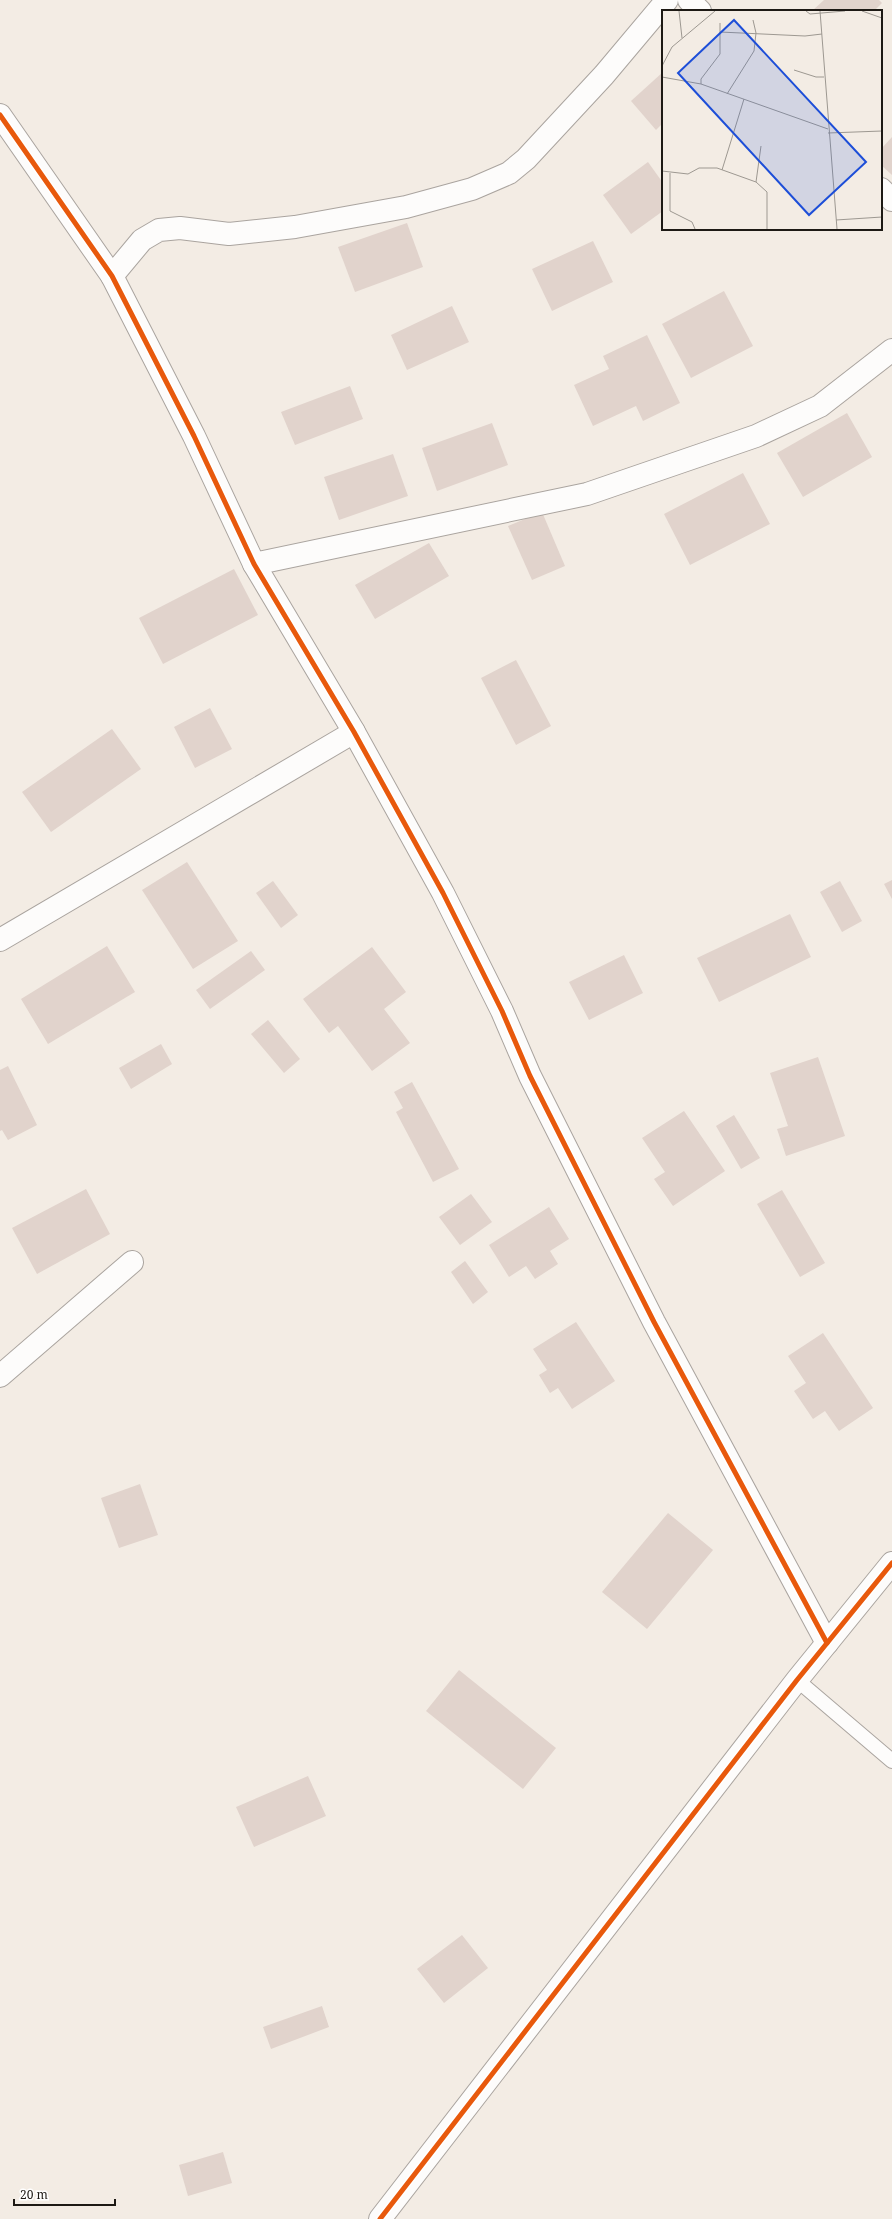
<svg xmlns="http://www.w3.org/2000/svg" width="892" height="2219" font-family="'Noto Serif',serif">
	<rect width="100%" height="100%" fill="#f3ece4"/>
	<g fill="#e1d3cc">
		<polygon points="824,0 879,0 882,3 874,11 812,11"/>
		<polygon points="663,72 663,123 656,130 631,101"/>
		<polygon points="892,137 892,175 881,165 881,149"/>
		<polygon points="648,162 663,183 663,211 631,234 603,195"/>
		<polygon points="407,223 423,267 355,292 338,247"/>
		<polygon points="593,241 613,282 552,311 532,269"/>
		<polygon points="724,291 753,346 691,378 662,324"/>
		<polygon points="452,306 469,342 407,370 391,335"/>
		<polygon points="647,335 680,403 643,421 636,406 593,426 574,385 609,369 603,356"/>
		<polygon points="350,386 363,419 295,445 281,412"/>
		<polygon points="847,413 872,457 803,497 777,453"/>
		<polygon points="492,423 508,465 437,491 422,448"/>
		<polygon points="393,454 408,496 339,520 324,477"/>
		<polygon points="743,473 770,524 690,565 664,514"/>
		<polygon points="542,512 565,566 532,580 508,526"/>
		<polygon points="429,543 449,576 375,619 355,585"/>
		<polygon points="234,569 258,615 163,664 139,618"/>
		<polygon points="516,660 551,726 516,745 481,678"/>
		<polygon points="210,708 232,749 195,768 174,727"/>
		<polygon points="112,729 141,769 51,832 22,792"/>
		<polygon points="187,862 238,941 193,969 142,890"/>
		<polygon points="892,880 892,899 884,884"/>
		<polygon points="273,881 298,915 281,928 256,893"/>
		<polygon points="840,881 862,921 842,932 820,892"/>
		<polygon points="790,914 811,957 719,1002 697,958"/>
		<polygon points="107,946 135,992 48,1044 21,999"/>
		<polygon points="372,947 406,992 384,1009 410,1043 372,1071 338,1026 329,1033 303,999"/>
		<polygon points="251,951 265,970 210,1009 196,990"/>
		<polygon points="624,955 643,993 589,1020 569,982"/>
		<polygon points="268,1020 300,1059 284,1073 251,1034"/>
		<polygon points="161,1044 172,1064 131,1089 119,1068"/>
		<polygon points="818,1057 845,1136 786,1156 777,1129 788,1126 770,1073"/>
		<polygon points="8,1066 37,1125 8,1140 2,1130 0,1131 0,1070"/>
		<polygon points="412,1082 459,1169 433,1182 396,1112 403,1108 394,1092"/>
		<polygon points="684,1111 725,1171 673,1206 654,1179 665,1172 642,1138"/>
		<polygon points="734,1115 760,1158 741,1169 716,1126"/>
		<polygon points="86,1189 110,1234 37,1274 12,1228"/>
		<polygon points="782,1190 825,1263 800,1277 757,1204"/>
		<polygon points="471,1194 492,1222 460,1245 439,1217"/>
		<polygon points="549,1207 569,1239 550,1251 558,1264 535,1279 526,1266 509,1277 489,1245"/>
		<polygon points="465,1261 488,1292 473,1304 451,1272"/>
		<polygon points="576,1322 615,1381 572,1409 558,1388 550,1393 539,1375 547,1370 533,1349"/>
		<polygon points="823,1333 873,1408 839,1431 825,1411 813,1419 794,1391 806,1383 788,1356"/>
		<polygon points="140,1484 158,1535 119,1548 101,1498"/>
		<polygon points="668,1513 713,1550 647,1629 602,1592"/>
		<polygon points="459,1670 556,1748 523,1789 426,1711"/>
		<polygon points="308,1776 326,1816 254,1847 236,1807"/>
		<polygon points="462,1935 488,1968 444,2003 417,1969"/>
		<polygon points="322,2006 329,2027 271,2049 263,2027"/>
		<polygon points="223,2152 232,2183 188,2196 179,2165"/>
	</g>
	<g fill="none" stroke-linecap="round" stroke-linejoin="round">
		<defs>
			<polyline id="lane" points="797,1680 892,1761"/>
			<g id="street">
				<polyline points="689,0 700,11"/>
				<polyline points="0,115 112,276 194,436 254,564 354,732 443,893 502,1011 530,1076 654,1322 827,1643"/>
				<polyline points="881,189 892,200"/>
				<polyline points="112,276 142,240 159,230 180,228 229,234 295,227 406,207 472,189 509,173 526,159 604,75 667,0"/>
				<polyline points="254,564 587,494 756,436 820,406 892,350"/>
				<polyline points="0,940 354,732"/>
				<polyline points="0,1376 132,1262"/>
				<polyline points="380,2219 797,1680 892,1563"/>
			</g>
		</defs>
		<use href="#lane" stroke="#aaa49f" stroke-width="16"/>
		<use href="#street" stroke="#aaa49f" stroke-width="24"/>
		<use href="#lane" stroke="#fdfcfb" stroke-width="14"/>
		<use href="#street" stroke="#fdfcfb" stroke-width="22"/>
		<defs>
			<g id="cycleway">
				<polyline points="0,115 112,276 194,436 254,564 354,732 443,893 502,1011 530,1076 654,1322 827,1643"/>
				<polyline points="380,2219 797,1680 892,1563"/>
			</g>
		</defs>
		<use href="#cycleway" stroke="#fff" stroke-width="8"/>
		<use href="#cycleway" stroke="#e8590c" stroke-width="5"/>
	</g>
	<g transform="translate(662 10)">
		<rect width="220" height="220" fill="#f3ece4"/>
		<path fill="none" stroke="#9d9891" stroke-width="1" d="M17 1 20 28M144 1 148 4 183 1M158 1 175 219M200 1 220 8M58 22 143 26 160 24M0 56 10 37 53 1M132 60 154 67H162M0 67 39 74 166 119M39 74V69L58 44V13M65 84 92 41 94 23 91 10M166 123 220 121M60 160 82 89M0 161 26 164 37 158H55L94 172 105 182V219M8 163V201L30 212 33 219M94 172 99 136M174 210 220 207"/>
		<path fill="#1d4ed8" fill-opacity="0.15" stroke="#1d4ed8" stroke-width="2" d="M72 10 204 152 147 205 16 63Z"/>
		<rect width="220" height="220" fill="none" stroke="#1d1914" stroke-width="2"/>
	</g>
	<path d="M14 2199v6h101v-6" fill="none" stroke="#1d1914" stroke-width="2"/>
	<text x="20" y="2199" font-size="12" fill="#1d1914" stroke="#ffffff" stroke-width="3" paint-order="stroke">20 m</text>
</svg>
